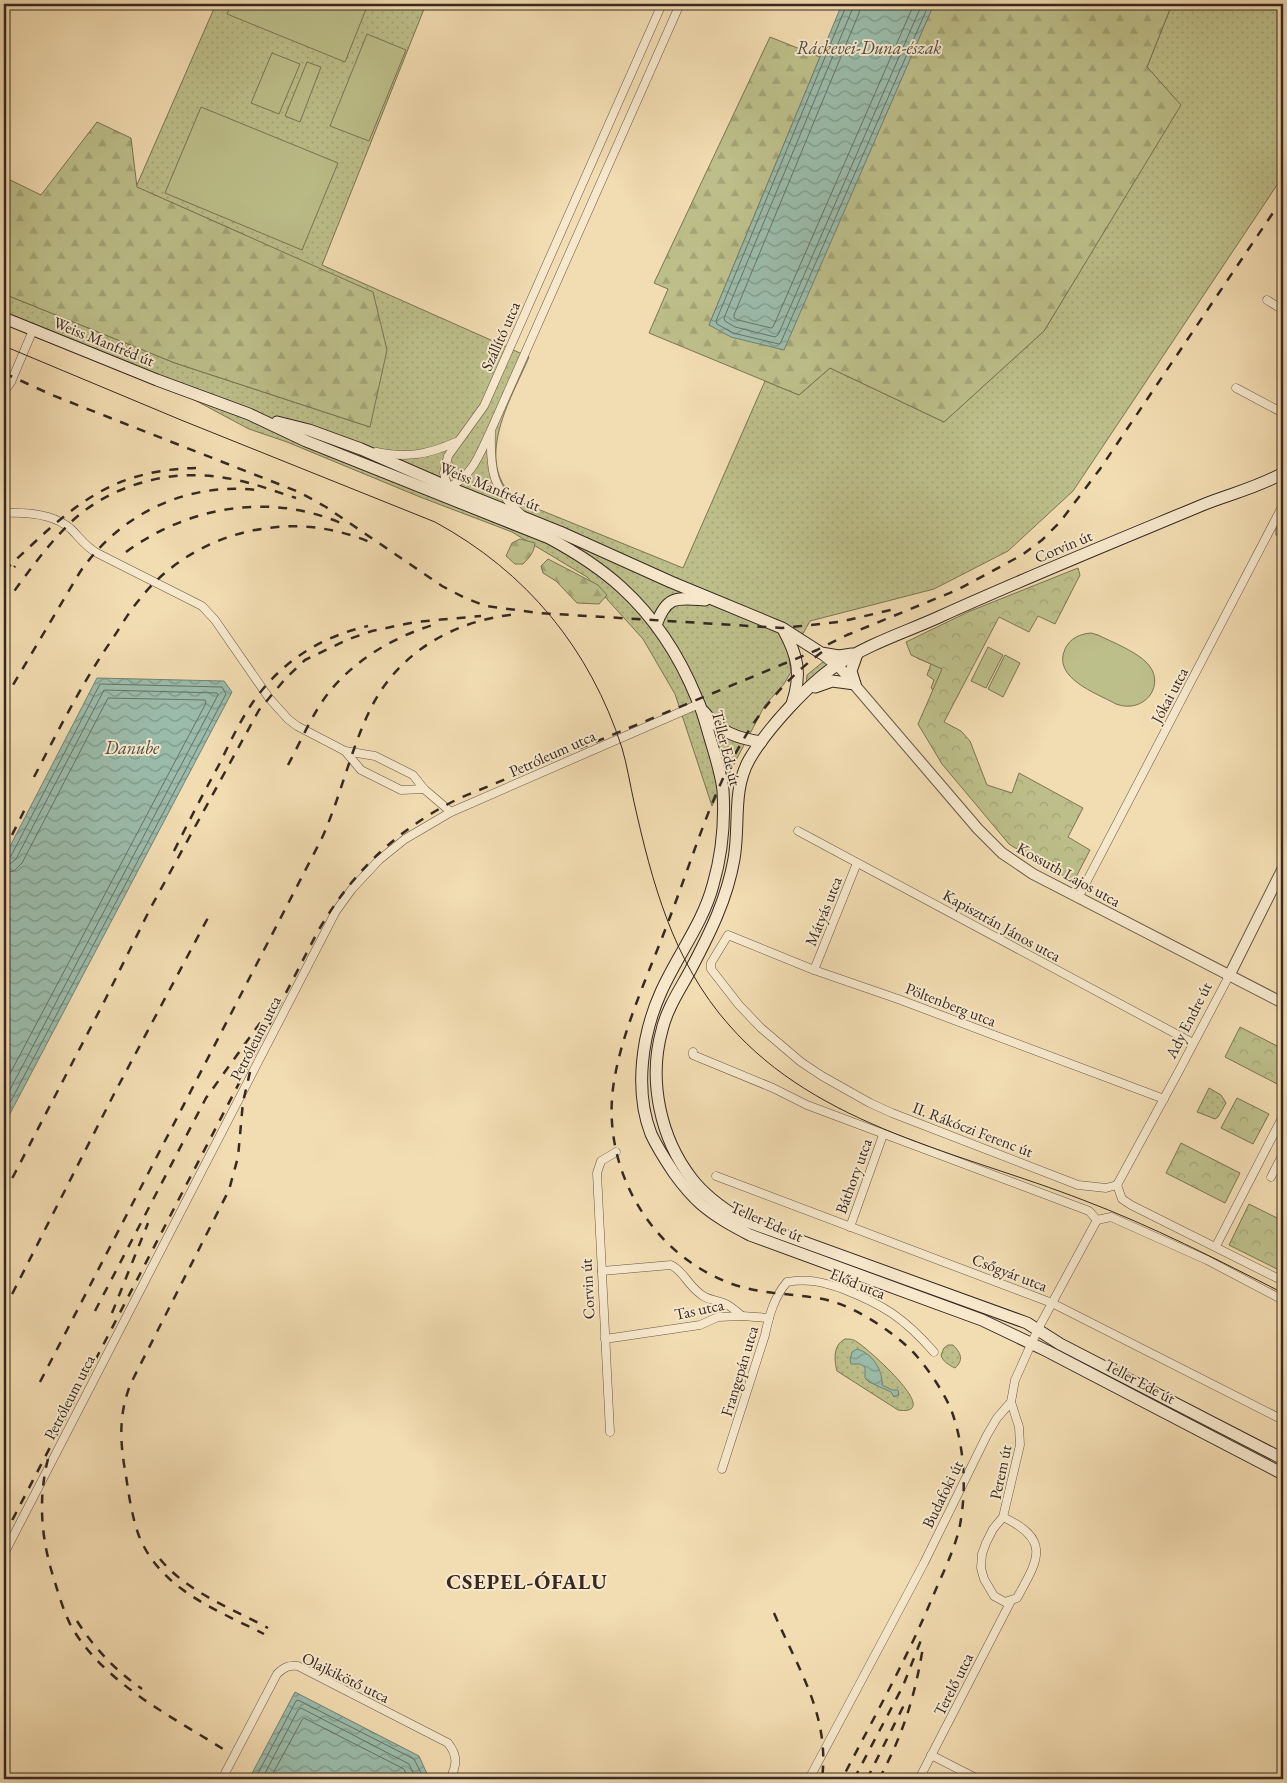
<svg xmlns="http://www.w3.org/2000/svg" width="1287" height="1783" font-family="'EB Garamond',serif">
	<defs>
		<pattern id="grass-dots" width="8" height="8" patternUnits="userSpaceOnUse" patternTransform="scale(1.25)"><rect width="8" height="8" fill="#bdbf8a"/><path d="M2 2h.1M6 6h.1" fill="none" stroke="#a3a477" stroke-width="1.8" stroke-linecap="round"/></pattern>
		<pattern id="forest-firs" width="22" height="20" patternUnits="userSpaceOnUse" patternTransform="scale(1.25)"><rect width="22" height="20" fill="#bdbf8a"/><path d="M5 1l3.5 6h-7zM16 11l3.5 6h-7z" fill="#a3a477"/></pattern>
		<pattern id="park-crowns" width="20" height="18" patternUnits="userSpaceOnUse" patternTransform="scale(1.25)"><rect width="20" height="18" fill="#bdbf8a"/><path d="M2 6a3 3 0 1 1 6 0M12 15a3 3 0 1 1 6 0" fill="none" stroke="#a3a477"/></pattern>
		<pattern id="water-waves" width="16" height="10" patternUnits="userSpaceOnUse" patternTransform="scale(1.25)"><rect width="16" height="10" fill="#9bbcab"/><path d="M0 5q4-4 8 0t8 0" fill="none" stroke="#7f998b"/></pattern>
	</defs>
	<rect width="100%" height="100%" fill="#f2dcb1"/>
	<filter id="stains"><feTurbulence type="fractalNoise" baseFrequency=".004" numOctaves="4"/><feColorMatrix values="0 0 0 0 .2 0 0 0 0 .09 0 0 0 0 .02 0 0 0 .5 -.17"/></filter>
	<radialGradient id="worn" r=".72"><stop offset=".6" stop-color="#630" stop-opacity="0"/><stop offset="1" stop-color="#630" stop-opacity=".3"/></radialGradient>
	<g fill="url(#grass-dots)" stroke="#7a7456">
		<path d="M216 4H426L322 265 529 357C513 395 478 451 507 490 509 494 514 497 518 501L683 568 765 381 799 395 830 368 944 422 1044 331 1180 105 1147 67 1172 4H1283V176L1073 491 1008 551 934 589 810 621 789 659 791 672 784 684 765 705 712 806 675 694 643 639 587 577 512 532 420 497 287 442 249 429 157 380 4 318V294L175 363 370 427 245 235 136 187Z"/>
		<polygon points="1283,515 1283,540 1276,535 1276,529"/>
		<polygon points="824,661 831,667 806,684 807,675"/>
		<polygon points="1209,1088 1221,1095 1226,1103 1218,1117 1215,1119 1197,1112"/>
		<path d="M845 1339C850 1339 853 1339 857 1342 866 1347 946 1417 898 1410L837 1371C834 1360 833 1345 845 1339Z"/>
		<path d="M948 1345H953C961 1353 964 1360 955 1368 949 1365 943 1362 941 1355L944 1348Z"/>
	</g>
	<g fill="url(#forest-firs)" stroke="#7a7456">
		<polygon points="934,4 1172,4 1147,67 1181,105 1044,331 944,422 830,368 799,395 649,333 668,289 654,283 770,37 820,57 709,325 783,350"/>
		<polygon points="97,122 131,138 137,187 373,292 387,350 370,427 175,363 4,294 4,177 41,195"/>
		<path d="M520 539 535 543C534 552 530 557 523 564H515L506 556 512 543Z"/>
		<polygon points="548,559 598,585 607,595 599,604 577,603 556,581 543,573 541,566"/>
		<polygon points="930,637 949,660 938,694 931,688 934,680 927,675 931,664 917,658"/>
	</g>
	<g fill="url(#park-crowns)" stroke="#7a7456">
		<polygon points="1078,568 1080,575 1055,624 1038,616 1029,632 999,617 944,722 961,731 970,741 987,785 1012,793 1019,773 1083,808 1068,837 1090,850 1074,881 1045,867 1009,844 942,764 918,724 942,669 911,655 906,642 968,612"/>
		<polygon points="1240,1027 1283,1049 1283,1087 1225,1057"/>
		<polygon points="1237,1098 1269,1114 1253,1144 1221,1128"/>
		<polygon points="1181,1143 1240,1173 1225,1203 1166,1173"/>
		<polygon points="1249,1204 1283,1221 1283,1272 1229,1245"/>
	</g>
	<g fill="#bdbf8a" stroke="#7a7456">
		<polygon points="231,4 368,4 345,62 227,14"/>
		<polygon points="367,34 406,50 369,141 330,126"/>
		<polygon points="272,53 300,64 279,114 251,103"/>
		<polygon points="307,62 321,67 300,122 285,116"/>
		<polygon points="201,107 338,163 302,250 165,193"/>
		<path d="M1091 633 1098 635C1112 642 1135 651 1146 662 1168 683 1145 715 1116 704 1096 693 1052 678 1065 649 1070 638 1080 634 1091 633Z"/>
		<polygon points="988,647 1003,655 986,688 971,681"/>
		<polygon points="1005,655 1020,663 1003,697 988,689"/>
	</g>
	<g fill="url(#water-waves)" stroke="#738175">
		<polygon points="842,4 934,4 784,350 731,337 709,325"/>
		<polygon points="97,678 224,681 232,692 4,1125 4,858"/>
		<path d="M857 1349C872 1353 883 1370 882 1385L892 1390H898L899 1395 894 1397 891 1392 869 1382 865 1378V1367L860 1364H851L850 1360 852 1352Z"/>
		<polygon points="295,1692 419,1756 428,1776 426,1779 249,1779"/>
	</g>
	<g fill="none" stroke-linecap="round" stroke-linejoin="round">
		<g stroke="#687267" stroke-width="1">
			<polyline points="847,4 716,321 717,324 733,333 779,344 781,342 929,4"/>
			<polyline points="853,4 852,10 724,318 725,321 735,327 775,337 778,335 922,4"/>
			<polyline points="860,4 859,13 734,315 734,318 738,320 771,328 773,327 914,4"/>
			<polyline points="4,859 8,859 11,856 100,684 222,687 226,694 4,1114"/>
			<polyline points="4,866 10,864 16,859 104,690 217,693 218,695 4,1101"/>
			<polyline points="4,873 14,871 22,863 108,698 205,700 206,703 4,1085"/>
			<polyline points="255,1779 296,1701 298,1700 414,1759 422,1775 422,1779"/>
			<polyline points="262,1779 298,1710 301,1708 409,1764 416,1779"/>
			<polyline points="270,1779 302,1720 304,1718 404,1769 408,1779"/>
		</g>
		<defs>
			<g id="minor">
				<polyline points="1267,300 1283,310"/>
				<polyline points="1236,388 1283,413"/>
				<polyline points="4,392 11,382 33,330"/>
				<path d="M491 433C490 469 492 489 521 514"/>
				<path d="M376 452C407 458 427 455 456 442"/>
				<path d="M446 488C472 479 480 453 491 430L680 4"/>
				<polyline points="448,489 444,473 448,456 484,406 662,4"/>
				<path d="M4 513C26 512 54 514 71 529 80 538 86 547 97 553L202 606 215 620 269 698 288 719 297 726 345 751 375 756 413 775 424 789 451 812"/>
				<polyline points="345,751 361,770 401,790 424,789"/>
				<polyline points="798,831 1193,1043"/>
				<polyline points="1078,898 1283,505"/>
				<polyline points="814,970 857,863"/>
				<polyline points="693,1052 693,1055 773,1088 807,1105 1089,1211 1097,1220"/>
				<polyline points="716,1176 1052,1303 1283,1420"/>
				<polyline points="1271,1177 1283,1154"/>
				<polyline points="1117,1185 1106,1188 1078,1185 892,1113 870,1103 822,1076 801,1062 761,1028 739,1005 711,969 711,963 728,935 814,970 898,999 1164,1099"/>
				<polyline points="1117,1185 1180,1069 1229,976"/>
				<polyline points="1117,1185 1122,1199 1131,1205 1283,1281"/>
				<polyline points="1097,1220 1111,1217 1207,1260 1283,1300"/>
				<polyline points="850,1227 883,1135"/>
				<polyline points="1216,1246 1283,1116"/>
				<path d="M602 1271 671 1265C683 1271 687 1283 698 1292 707 1301 716 1299 726 1304 732 1307 737 1312 742 1316"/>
				<polyline points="605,1339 700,1325 718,1317 742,1316 769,1318"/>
				<polyline points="610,1432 597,1173 601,1161 616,1152"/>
				<path d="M722 1469 765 1335C769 1316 774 1297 787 1282 807 1278 823 1282 843 1289 884 1305 904 1318 934 1352"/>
				<path d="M1003 1517C1052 1540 1038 1560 1017 1598L1005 1602 994 1596 984 1579 981 1568 982 1554 986 1543 993 1529 1003 1517 1020 1445 1019 1427 1011 1402"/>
				<polyline points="4,1554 336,911 352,889 379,860 405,839 451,812 699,704"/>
				<polyline points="931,1755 978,1779"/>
				<path d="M222 1779 277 1674C284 1667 289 1665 298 1666L448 1743C458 1756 457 1765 450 1779"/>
				<polyline points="809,1779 924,1563 987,1435 997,1418 1011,1402 1015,1380 1038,1329 1097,1220"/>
				<polyline points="919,1779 1011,1601"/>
			</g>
			<g id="tertiary">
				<polyline points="821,653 841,669 978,829 1002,853 1033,874 1283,1003"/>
				<polyline points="1229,976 1283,868"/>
			</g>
			<g id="secondary">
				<path d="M4 318 157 380 249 414 306 441 549 538C575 552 599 567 621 587 654 617 680 657 697 699 703 711 706 725 710 738 715 755 721 773 723 790 725 822 722 854 713 885 703 923 677 956 661 992 642 1034 634 1090 651 1134 657 1147 666 1161 674 1173 682 1184 691 1195 701 1204 716 1217 733 1226 750 1235L982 1320 1047 1351 1283 1474"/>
				<polyline points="277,422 309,430 361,449 448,487 560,532 671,582 782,628 821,653 839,656 852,654"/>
				<path d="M1283 473C1259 487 1230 494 1205 504 1116 541 1027 577 939 617 906 632 868 644 837 665 809 683 766 730 749 760 732 791 740 825 734 859 727 899 710 933 691 969 681 988 667 1008 662 1030 648 1080 660 1138 692 1179 705 1196 722 1208 740 1219L1027 1323 1060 1344 1283 1459"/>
				<path d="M656 625C667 595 676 598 705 600"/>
				<path d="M783 629C798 656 802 674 792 704"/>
				<polyline points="855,684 851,671 857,654"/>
				<polyline points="815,687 832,681 855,684"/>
				<path d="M704 712C719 732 737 738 761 742"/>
			</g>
		</defs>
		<use href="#minor" stroke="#655646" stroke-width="9"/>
		<use href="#tertiary" stroke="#655646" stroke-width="12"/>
		<use href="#secondary" stroke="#362923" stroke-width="13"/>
		<use href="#minor" stroke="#f7e8cc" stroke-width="8"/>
		<use href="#tertiary" stroke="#f7e8cc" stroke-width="10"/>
		<use href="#secondary" stroke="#f7e8cc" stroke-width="11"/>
		<path stroke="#362923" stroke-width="1" d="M4 346 181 420 435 522C527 572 590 649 622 748 627 765 630 784 634 802 652 882 673 962 729 1025 818 1127 962 1153 1083 1200 1152 1226 1218 1260 1283 1293"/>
		<g stroke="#362923" stroke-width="2.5" stroke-dasharray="9 9" stroke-linecap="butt">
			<polyline points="4,373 52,395 299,492 326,507 442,586 465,598 486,606 539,613 782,628 839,622 895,609"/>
			<path d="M126 552C189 506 271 492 343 524"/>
			<path d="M4 571C66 513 104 470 196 468"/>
			<polyline points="4,582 15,566"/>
			<path d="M4 605C24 578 44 549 68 525 106 487 166 469 219 477 246 480 271 490 296 498"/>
			<path d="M822 652C730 720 709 815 670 917 652 966 624 1025 615 1076 598 1161 646 1250 727 1282 756 1294 786 1293 817 1298 848 1302 886 1327 909 1348 923 1361 945 1393 952 1412 965 1449 967 1492 959 1530 953 1553 942 1575 933 1596 907 1659 873 1719 842 1779"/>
			<path d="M4 700 80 572C120 514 186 482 257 490"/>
			<path d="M288 765C301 741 313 712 330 691 357 658 396 636 436 624"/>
			<path d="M34 777C58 731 81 685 111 641 120 628 128 613 139 600 170 560 218 534 268 528 303 523 340 529 372 543"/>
			<polyline points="4,851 26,807"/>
			<path d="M174 851C189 821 204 792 220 763 230 742 240 721 253 702 281 662 320 637 368 626"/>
			<path d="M250 1072 243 1102 238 1157 229 1190 131 1383C118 1415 120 1443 126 1476 129 1496 132 1517 139 1536 161 1590 217 1610 264 1634"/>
			<polyline points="4,1194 105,1000 150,909 259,710 286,678 305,660 349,639 372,631 415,622 481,616"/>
			<polyline points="4,1310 114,1094 210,914"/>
			<polyline points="95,1311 206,1098 273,1005"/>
			<polyline points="112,1313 148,1223"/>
			<path d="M40 1382 321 840C341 797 350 750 371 708 399 651 457 619 519 614"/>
			<path d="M48 1459C38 1499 41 1537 53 1576 58 1592 63 1610 71 1626 104 1683 169 1715 223 1749"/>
			<path d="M4 1536 317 933C351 873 398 828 460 798L817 650 847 635 957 590 1022 555 1042 540 1060 522 1100 469 1283 198"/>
			<path d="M160 1559C187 1592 231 1608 268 1628"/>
			<path d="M774 1613C798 1669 830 1715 822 1779"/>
			<path d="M77 1621C94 1648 116 1671 142 1689"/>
			<polyline points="854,1779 903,1686 923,1635"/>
			<polyline points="867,1779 905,1703"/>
			<path d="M879 1779C903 1735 915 1696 923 1647"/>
		</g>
	</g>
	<g text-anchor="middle" stroke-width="4" stroke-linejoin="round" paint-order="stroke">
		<g font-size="16" fill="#362923" stroke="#f7e8cc">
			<text transform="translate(500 336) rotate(-66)" y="6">Szállító utca</text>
			<text transform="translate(104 341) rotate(22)" y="6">Weiss Manfréd út</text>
			<text transform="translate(490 486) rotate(22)" y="6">Weiss Manfréd út</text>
			<text transform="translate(1063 546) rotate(-23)" y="6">Corvin út</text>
			<text transform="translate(1169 695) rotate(-62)" y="6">Jókai utca</text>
			<text transform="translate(727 748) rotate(76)" y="6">Teller Ede út</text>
			<text transform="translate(552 753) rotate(-24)" y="6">Petróleum utca</text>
			<text transform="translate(1069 874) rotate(29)" y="6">Kossuth Lajos utca</text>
			<text transform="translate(823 911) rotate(-68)" y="6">Mátyás utca</text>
			<text transform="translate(1002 925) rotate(29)" y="6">Kapisztrán János utca</text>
			<text transform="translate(951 1004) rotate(21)" y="6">Pöltenberg utca</text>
			<text transform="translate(1188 1020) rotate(-63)" y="6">Ady Endre út</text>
			<text transform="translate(255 1038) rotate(-63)" y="6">Petróleum utca</text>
			<text transform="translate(973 1129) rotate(21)" y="6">II. Rákóczi Ferenc út</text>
			<text transform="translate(853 1176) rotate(-70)" y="6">Báthory utca</text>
			<text transform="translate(767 1221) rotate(24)" y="6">Teller Ede út</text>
			<text transform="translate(1010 1272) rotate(21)" y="6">Csőgyár utca</text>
			<text transform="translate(858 1283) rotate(22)" y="6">Előd utca</text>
			<text transform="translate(587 1289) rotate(-93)" y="6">Corvin út</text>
			<text transform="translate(699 1309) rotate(-12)" y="6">Tas utca</text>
			<text transform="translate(739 1371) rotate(-73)" y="6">Frangepán utca</text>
			<text transform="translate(1140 1381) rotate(28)" y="6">Teller Ede út</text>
			<text transform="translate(69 1397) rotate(-63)" y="6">Petróleum utca</text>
			<text transform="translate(1000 1472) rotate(-78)" y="6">Perem út</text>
			<text transform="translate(942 1494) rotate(-64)" y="6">Budafoki út</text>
			<text transform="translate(346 1677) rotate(26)" y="6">Olajkikötő utca</text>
			<text transform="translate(953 1684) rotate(-63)" y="6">Terelő utca</text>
		</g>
		<g font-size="18" font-style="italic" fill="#4f4e45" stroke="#f7e8cc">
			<text x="869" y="54">Ráckevei-Duna-észak</text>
			<text x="132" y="754">Danube</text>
		</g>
		<g font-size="21" font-weight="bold" letter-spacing="1" fill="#362923" stroke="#f7e8cc">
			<text x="527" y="1589">CSEPEL-ÓFALU</text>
		</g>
	</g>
	<rect width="1287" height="1783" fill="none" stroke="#f2dcb1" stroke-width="20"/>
	<rect x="5" y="5" width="1277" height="1773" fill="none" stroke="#362923" stroke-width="2.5"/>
	<rect x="10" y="10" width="1267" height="1763" fill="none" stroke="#362923"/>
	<rect width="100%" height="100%" filter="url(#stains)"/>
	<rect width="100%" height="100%" fill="url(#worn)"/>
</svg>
